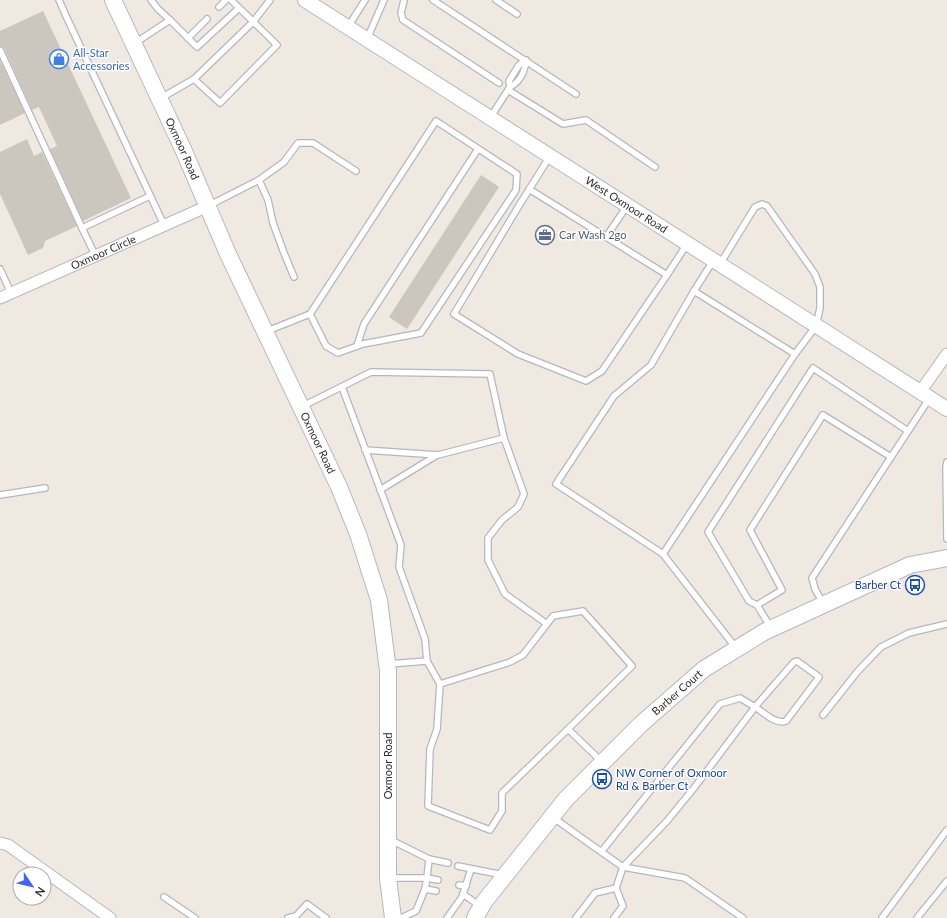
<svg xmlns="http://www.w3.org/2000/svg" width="947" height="918" font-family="Lato,sans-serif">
	<rect width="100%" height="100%" fill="#efe9e1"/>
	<g fill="#cbc7bf">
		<polygon points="43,11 131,198 83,221 50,149 57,146 39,107 32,110 4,48 0,46 0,31"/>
		<polygon points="0,60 25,113 0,125"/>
		<polygon points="27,139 34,156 42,152 77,226 45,241 43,248 28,255 0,194 0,152"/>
		<polygon points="481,175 499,187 407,329 389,317"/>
	</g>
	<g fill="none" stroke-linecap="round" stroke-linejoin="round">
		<defs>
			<g id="service">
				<polyline points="59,0 66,16 164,225"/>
				<polyline points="404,0 401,13 403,20 499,83"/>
				<polyline points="433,0 576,94"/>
				<polyline points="496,0 517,14"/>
				<polyline points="219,7 226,0"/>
				<polyline points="170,20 197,47 239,8"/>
				<polyline points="348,27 365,0"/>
				<polyline points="188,38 207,19"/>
				<polyline points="367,39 384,0"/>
				<polyline points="135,43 170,20 158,9 151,0"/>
				<polyline points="0,50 82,228"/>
				<polyline points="194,79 253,22 270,0"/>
				<polyline points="508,90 563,124 586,120 655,167"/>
				<polyline points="161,98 194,79 220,103 277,45 231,0"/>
				<path d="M490 118 510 87C520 82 525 71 526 60L519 65 509 81 510 87"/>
				<polyline points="259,180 284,162 298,143 313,143 356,171"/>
				<polyline points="529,189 667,275 602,371 586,381 518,354 454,314 520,204 550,156"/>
				<polyline points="208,206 259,180 268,200 273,223 284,253 294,277"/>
				<polyline points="606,237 627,206"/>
				<polyline points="95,255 82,228 150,196"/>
				<polyline points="713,261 694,291 651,365 614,396 556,484 663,554 736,648"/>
				<polyline points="0,269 11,293"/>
				<polyline points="667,275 687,244"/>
				<polyline points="694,291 795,354 816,326 820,308 820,287 815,274 767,206 762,204 755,207 720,264"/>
				<polyline points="267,331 310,314 436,121 517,174 516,190 421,333 363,344 338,353 326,346 310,314"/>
				<polyline points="357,346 364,324 478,149"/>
				<polyline points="342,387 401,545 399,567 425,639 427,661"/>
				<polyline points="303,406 371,372 490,374 504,438 524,494 518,507 502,520 488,538 488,560 505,594 547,624"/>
				<polyline points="365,450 438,455 504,438"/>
				<polyline points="947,462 946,467 947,539"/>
				<polyline points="380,490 437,455"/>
				<polyline points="0,495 45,488"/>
				<polyline points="663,554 795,354"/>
				<polyline points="823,603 815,589 812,578 929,399"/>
				<polyline points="757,605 782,590 750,530 823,415 891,457"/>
				<polyline points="771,628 757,605 749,601 708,532 813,368 908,431"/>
				<path d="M797 661 819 677 817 680 786 721C776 725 763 712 755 707L794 662Z"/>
				<polyline points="388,664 427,661 440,684"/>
				<polyline points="823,715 858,671 881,647 909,633 947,624"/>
				<polyline points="568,729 632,666 583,611 553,616 523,655 510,662 440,684 437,729 430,749 428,806 490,830 502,811 502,793 568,729 601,761"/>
				<path d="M554 818C577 835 600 851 623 867L667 821 694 788 755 707 740 698 720 704 601 852"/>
				<polyline points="389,839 429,859 448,863"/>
				<polyline points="458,866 503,875"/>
				<polyline points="389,878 427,878 429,859"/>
				<polyline points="459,885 466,886"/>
				<polyline points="425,889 436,891"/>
				<polyline points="463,894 480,906"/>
				<polyline points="164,897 195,918"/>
				<polyline points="288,918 296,916 307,904 326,918"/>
				<polyline points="401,918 416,911 425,889 427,878 438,880"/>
				<polyline points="447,918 462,897 471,869"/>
				<polyline points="576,918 595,893 616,888"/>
				<polyline points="614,918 623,906 616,888 623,867 685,878 743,918"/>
				<polyline points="882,918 947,830"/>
				<polyline points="917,918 947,881"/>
			</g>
			<g id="minor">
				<path id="s1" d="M0 298 208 206"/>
				<polyline points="920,392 947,354"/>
				<polyline points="0,843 8,845 110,918"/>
			</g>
			<g id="tertiary">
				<path id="s2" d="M305 0 947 409"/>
			</g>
			<g id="secondary">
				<path id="s3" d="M113 0 183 149 228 254 339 487 358 534 379 600 388 671V878L393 918"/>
				<path id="s4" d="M475 918 484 902 566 799 641 724 704 669 764 632 910 565 947 558"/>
			</g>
		</defs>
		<use href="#service" stroke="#b4b7c1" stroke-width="8"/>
		<use href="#minor" stroke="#b4b7c1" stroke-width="13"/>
		<use href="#tertiary" stroke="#b4b7c1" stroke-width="16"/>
		<use href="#secondary" stroke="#b4b7c1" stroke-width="18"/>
		<use href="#service" stroke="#fff" stroke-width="5.5"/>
		<use href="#minor" stroke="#fff" stroke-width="11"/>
		<use href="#tertiary" stroke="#fff" stroke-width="14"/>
		<use href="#secondary" stroke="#fff" stroke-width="16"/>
	</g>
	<defs>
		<symbol id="shop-ring" viewBox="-11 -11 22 22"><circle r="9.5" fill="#fff" stroke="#3f7fe0" stroke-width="1.5"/><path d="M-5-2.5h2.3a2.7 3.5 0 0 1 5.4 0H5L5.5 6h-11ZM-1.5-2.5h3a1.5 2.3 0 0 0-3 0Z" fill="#3f7fe0"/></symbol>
		<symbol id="office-ring" viewBox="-11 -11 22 22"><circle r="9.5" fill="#fff" stroke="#5c6f8a" stroke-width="1.5"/><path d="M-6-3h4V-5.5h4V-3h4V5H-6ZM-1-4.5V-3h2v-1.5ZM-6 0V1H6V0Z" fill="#5c6f8a"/></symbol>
		<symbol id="bus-ring" viewBox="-11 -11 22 22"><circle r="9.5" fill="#fff" stroke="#1a4fb4" stroke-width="1.5"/><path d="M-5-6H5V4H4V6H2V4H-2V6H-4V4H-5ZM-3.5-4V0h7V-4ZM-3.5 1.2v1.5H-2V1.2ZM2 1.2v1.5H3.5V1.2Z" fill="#1a4fb4"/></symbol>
	</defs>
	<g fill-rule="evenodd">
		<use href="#shop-ring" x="48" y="48" width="22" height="22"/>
		<use href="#office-ring" x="534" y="224" width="22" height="22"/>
		<use href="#bus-ring" x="904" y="574" width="22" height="22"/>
		<use href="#bus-ring" x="591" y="768" width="22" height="22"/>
	</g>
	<g text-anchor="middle" stroke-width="3" stroke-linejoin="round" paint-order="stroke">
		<g font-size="11" fill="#366cbe" stroke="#fff" text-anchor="start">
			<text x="73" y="57">All-Star<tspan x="73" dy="13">Accessories</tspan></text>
		</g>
		<g font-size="11" fill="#2e2e2e" stroke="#fff">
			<text dy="4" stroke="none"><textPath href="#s3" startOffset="164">Oxmoor Road</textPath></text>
			<text dy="4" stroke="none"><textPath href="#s2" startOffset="381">West Oxmoor Road</textPath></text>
			<text dy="4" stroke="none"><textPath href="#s1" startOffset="113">Oxmoor Circle</textPath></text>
			<text dy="4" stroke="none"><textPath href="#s3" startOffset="488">Oxmoor Road</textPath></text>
			<text dy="4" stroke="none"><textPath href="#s4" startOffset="304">Barber Court</textPath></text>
			<text transform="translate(388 766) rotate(-90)" y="4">Oxmoor Road</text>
		</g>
		<g font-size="11" fill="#4e5e75" stroke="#fff" text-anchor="start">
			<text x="559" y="239">Car Wash 2go</text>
		</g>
		<g font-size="11" fill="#164399" stroke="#fff" text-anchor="end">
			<text x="901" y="589">Barber Ct</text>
			<text x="616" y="777" text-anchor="start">NW Corner of Oxmoor<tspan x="616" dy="13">Rd &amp; Barber Ct</tspan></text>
		</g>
	</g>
	<g transform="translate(32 886) rotate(125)"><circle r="19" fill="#ffffff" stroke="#ababab"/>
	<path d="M0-3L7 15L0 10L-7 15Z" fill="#4264fb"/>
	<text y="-6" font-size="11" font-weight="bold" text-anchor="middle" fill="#2e2e2e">N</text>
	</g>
</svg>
